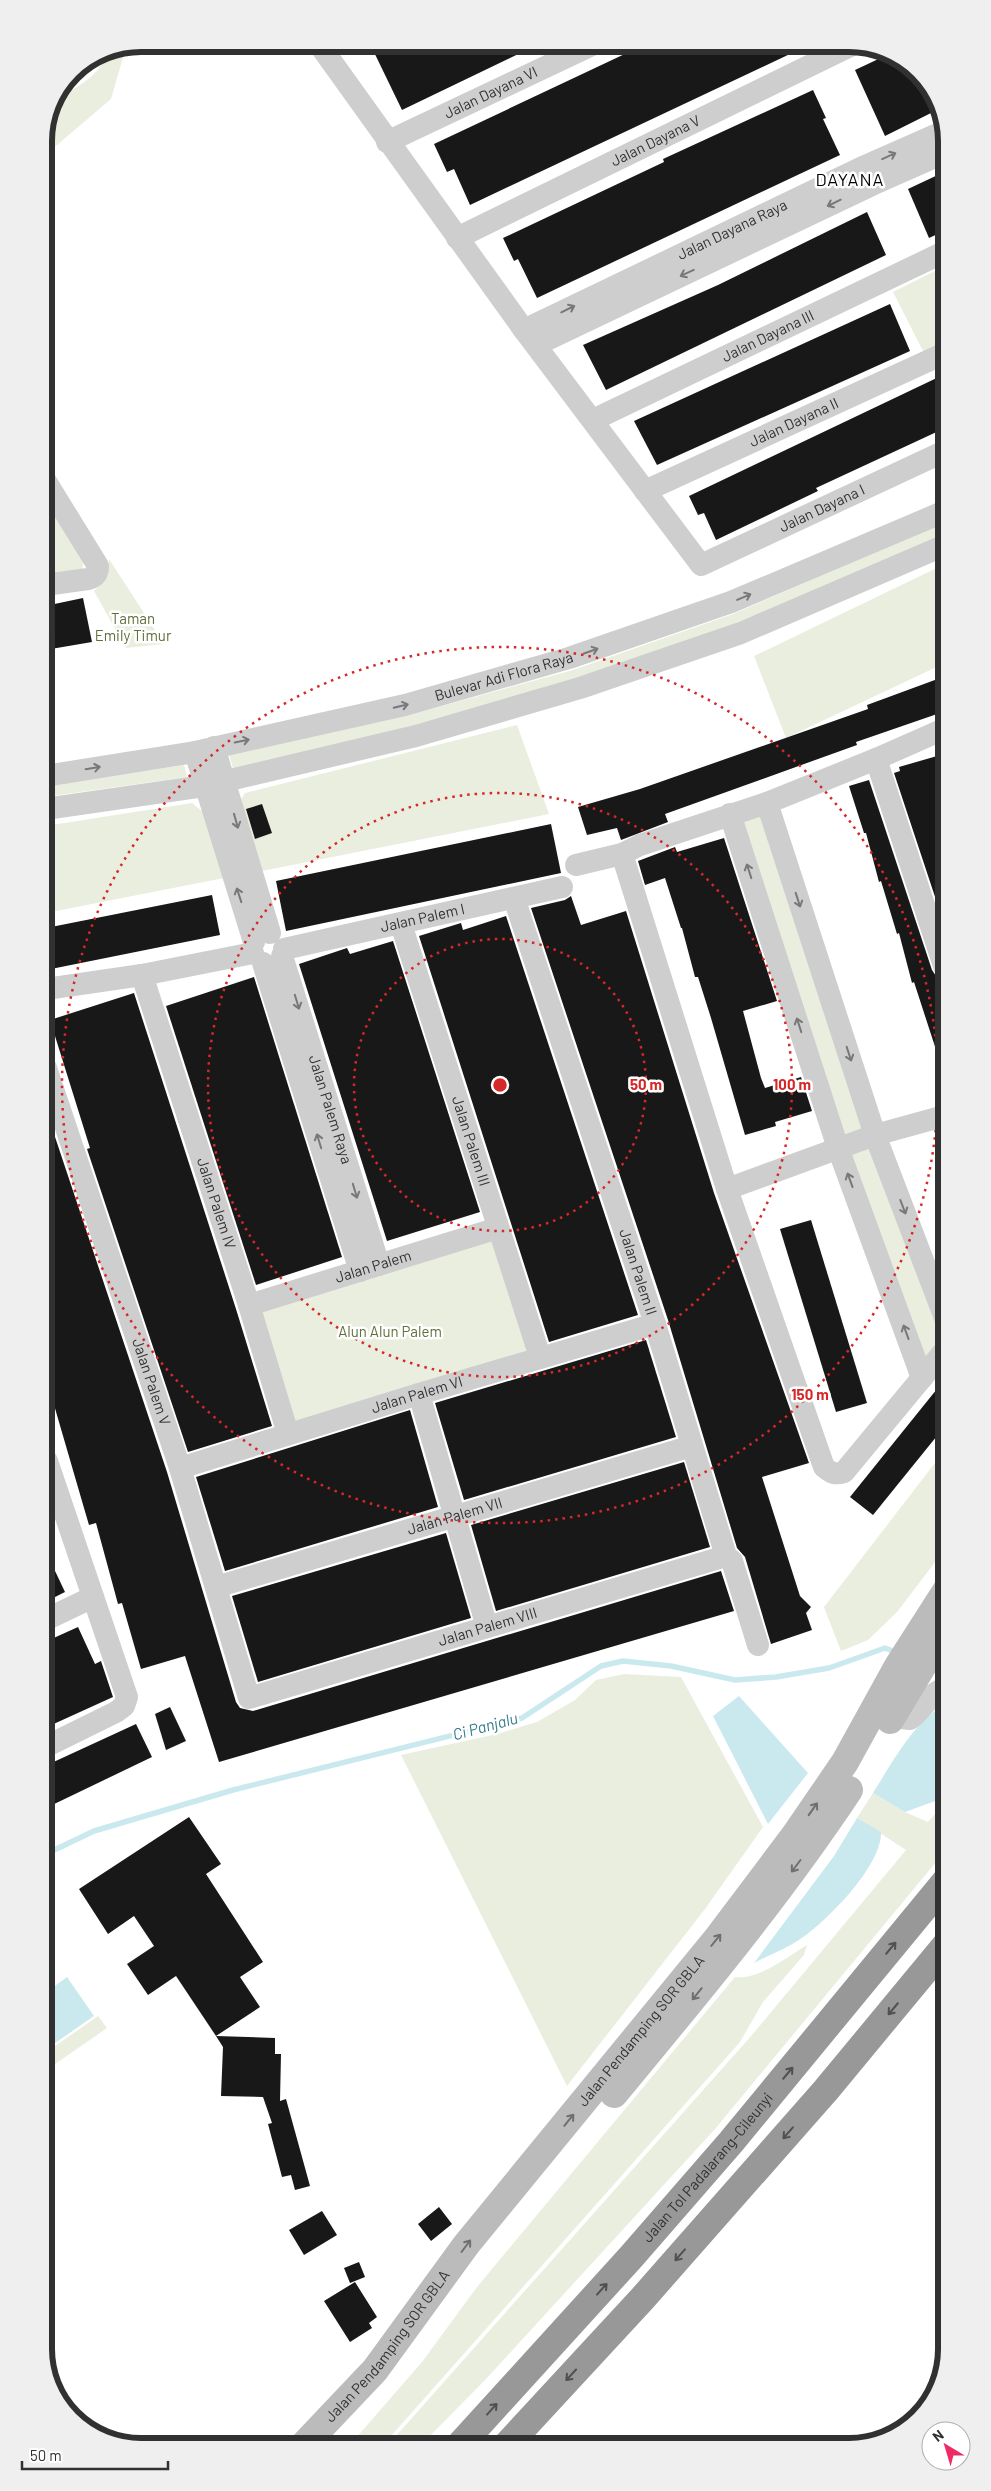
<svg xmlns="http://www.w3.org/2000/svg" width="991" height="2491" font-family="Barlow,sans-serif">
	<rect width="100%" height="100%" fill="#fff"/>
	<g fill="#eaeede">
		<path d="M126 47 111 99 57 145 44 151C44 138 44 122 50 109 58 91 107 80 103 52Z"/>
		<polygon points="94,57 86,76 54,100 72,72"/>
		<polygon points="943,267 943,343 924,353 893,292"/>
		<polygon points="45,489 85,555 82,570 55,574 45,514"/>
		<polygon points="943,522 943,535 738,624 576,680 413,727 233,768 229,755 409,715 573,670 733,614"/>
		<polygon points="109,559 164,644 126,648 94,591 107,576"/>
		<polygon points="943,565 943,664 786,738 754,656"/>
		<polygon points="517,725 549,814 262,871 238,804 245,793"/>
		<polygon points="184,765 187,777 45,797 45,786"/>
		<polygon points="192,803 204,813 224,878 46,913 45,826"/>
		<polygon points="767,803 945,1318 945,1350 922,1378 730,814"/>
		<polygon points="493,1236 529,1353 293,1427 257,1310"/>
		<polygon points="945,1450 945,1549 897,1612 868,1640 841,1651 824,1607"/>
		<polygon points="624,1674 681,1677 763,1827 705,1909 567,2086 401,1755 497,1734 537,1722 575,1700 596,1680"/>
		<polygon points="873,1793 905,1812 928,1822 946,1801 946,1850 715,2129 486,2379 421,2445 388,2445 752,2035 906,1850 857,1818"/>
		<path d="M807 1945 804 1955 763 2002 740 2042 383 2445 349 2446 422 2362 477 2287 735 1977C759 1980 787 1957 807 1945Z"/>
		<polygon points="98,2016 107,2028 48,2069 48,2051"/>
	</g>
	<g fill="#cae9ef">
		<polygon points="739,1696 808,1773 768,1824 713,1716"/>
		<path d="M946 1703V1746L938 1749 935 1766 943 1782 938 1800 905 1812 873 1793C894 1760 912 1724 946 1703Z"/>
		<path d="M857 1818 881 1832C882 1866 826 1922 799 1940 785 1949 769 1955 754 1963L834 1856Z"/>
		<polygon points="67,1977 94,2016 48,2048 48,1991"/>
	</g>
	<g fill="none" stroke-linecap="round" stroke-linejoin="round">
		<g stroke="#cae9ef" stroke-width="5.5">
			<polyline points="933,1664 946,1669"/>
			<polyline points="941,1665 941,1660 946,1658"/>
			<polyline points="48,1853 94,1831 233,1790 522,1718 601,1666 623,1661 671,1666 735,1680 776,1677 829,1668 885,1648 898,1653"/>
		</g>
	</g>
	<g fill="#181818">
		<polygon points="381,44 539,44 402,110 372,48"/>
		<polygon points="646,44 811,44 470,205 454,169 447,172 434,144"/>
		<polygon points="887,55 909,64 941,108 885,136 855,70"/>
		<polygon points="813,90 826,118 823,119 840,155 537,298 518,259 514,261 503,238 664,162 663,159"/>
		<polygon points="942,173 942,232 929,238 908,189"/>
		<polygon points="867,212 886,255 606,390 583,345 718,285"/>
		<polygon points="890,304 910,351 657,465 634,421"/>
		<polygon points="943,375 943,429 816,488 818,491 716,540 704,513 698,515 689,496"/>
		<polygon points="83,598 92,642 45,650 45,606"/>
		<polygon points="943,677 944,710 940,713 856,742 857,745 665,814 668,822 621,840 617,828 587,835 578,807 640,789 868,709 867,705"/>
		<polygon points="944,754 944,924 894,773 900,771 899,767"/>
		<polygon points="869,780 932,970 936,976 944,979 944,1061 940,1062 914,982 912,983 899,933 897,934 881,881 879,882 866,833 864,833 849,786"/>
		<polygon points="262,804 272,833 255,839 246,809"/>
		<polygon points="551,824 561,873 286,931 276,881"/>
		<polygon points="724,838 777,1001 743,1011 761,1078 765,1088 801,1077 812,1111 775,1122 776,1126 745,1135 711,1018 698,977 695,977 682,928 681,928 665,878 645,885 638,861 675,847 677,852"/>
		<polygon points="212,895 220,935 46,970 46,928"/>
		<polygon points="571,896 581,925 626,911 714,1193 809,1463 762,1477 800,1596 811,1607 806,1613 812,1630 771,1644 745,1557 737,1548 668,1320 531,908 565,900"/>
		<polygon points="506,916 638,1315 549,1342 419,936 461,923 463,930"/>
		<polygon points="393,941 480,1212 387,1241 299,964 347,948 350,954"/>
		<polygon points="254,977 342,1257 256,1285 166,1006"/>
		<polygon points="134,993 236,1309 272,1426 188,1452 87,1149 90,1148 50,1020"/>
		<polygon points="46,1110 167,1472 236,1702 240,1708 253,1711 721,1571 734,1611 219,1762 185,1656 141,1669 122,1603 118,1604 96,1523 89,1525 84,1508 52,1398 47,1373"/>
		<polygon points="811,1220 867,1403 836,1412 780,1229"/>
		<polygon points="646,1340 676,1437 464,1500 435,1403"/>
		<polygon points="945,1379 945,1426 873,1515 850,1497"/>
		<polygon points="410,1410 438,1507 225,1571 196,1477"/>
		<polygon points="684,1462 710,1547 496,1611 471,1525"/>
		<polygon points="446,1533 471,1618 258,1682 232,1596"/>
		<polygon points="47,1554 65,1592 47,1601"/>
		<polygon points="78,1627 95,1664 101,1661 113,1697 47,1727 47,1641"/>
		<polygon points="170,1707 186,1741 166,1750 155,1714"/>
		<polygon points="136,1724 152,1757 48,1807 47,1765"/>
		<polygon points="189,1817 221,1864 206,1874 263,1962 240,1977 260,2007 216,2036 176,1976 148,1995 127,1964 154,1946 134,1916 108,1934 79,1889"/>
		<polygon points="216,2036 275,2038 275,2054 281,2054 280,2101 286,2099 310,2186 295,2190 291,2175 282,2177 268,2124 272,2123 263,2097 221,2096 223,2047"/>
		<polygon points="439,2207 452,2224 431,2241 418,2224"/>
		<polygon points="322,2211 337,2235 304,2255 289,2230"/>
		<polygon points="359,2262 365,2277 350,2283 344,2268"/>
		<polygon points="355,2282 377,2317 369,2323 372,2328 350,2342 324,2301"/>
	</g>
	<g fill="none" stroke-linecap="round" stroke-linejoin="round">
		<g stroke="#cecece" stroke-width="22">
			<path id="s1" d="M321 47 524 330 701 565 943 452"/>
			<path id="s2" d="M387 142 594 44"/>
			<path id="s3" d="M457 238 854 44"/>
			<path id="s4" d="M524 330 865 166 942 132"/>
			<polyline points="536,345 874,184 942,154"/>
			<path id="s5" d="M593 420 942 253"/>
			<path d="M45 480 98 566C98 574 96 577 88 579L45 585"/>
			<path id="s6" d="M645 491 943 354"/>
			<path d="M944 729 876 759 767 803 640 845 622 854 727 1189 824 1467C831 1473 835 1475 844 1472L945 1350"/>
			<polyline points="214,747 270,933"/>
			<polyline points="195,752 254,942"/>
			<polyline points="876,759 944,966"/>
			<path id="s7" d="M45 776 195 752 405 705 569 658 731 602 943 512"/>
			<polyline points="767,803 875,1135 945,1318"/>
			<polyline points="45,809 204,786 416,736 580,688 741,633 943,546"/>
			<polyline points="730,814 838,1148 922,1378"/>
			<polyline points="576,865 622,854"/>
			<path id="s8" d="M514 898 655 1324 726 1556 732 1561 758 1645"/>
			<path id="s9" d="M401 924 540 1357"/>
			<path id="s10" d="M284 949 562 887"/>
			<path id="s11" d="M282 956 379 1265"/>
			<polyline points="263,963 360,1271"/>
			<path id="s12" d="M142 975 249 1305 288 1434"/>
			<polyline points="46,989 142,975 253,953"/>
			<path id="s13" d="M46 1068 180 1468 249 1698 726 1556"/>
			<polyline points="727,1189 875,1135 944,1116"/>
			<path id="s14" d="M249 1305 498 1228"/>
			<polyline points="419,1394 487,1627"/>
			<polyline points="47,1461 127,1697 124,1706 116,1712 47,1746"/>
			<path id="s15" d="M180 1468 419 1394 655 1324"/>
			<path id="s16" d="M216 1587 692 1446"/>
			<polyline points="47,1619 93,1597"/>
			<path d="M893 1713 902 1718 910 1719C924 1710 930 1691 946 1688"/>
		</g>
		<g stroke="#bbb" stroke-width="28">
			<polyline points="890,1720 946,1627"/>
			<path d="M614 2094C696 1995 778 1897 849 1790"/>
			<path id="s17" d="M303 2446 375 2370 466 2245 719 1936 795 1835 845 1762 898 1666 946 1591"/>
		</g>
		<g stroke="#989898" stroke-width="28">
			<path id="s18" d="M460 2445 631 2257 731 2142 946 1881"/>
			<polyline points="507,2445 642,2299 826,2090 946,1945"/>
		</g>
	</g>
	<defs><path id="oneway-shaft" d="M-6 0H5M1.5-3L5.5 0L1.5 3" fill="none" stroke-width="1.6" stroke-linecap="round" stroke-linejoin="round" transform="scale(1.25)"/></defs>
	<g stroke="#787878">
		<use href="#oneway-shaft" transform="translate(889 156) rotate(-24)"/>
		<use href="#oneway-shaft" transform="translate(834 203) rotate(154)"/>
		<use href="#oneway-shaft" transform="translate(687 273) rotate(155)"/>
		<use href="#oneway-shaft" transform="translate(568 309) rotate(-26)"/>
		<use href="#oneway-shaft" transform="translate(744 597) rotate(-23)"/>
		<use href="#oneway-shaft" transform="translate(591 651) rotate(-19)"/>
		<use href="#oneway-shaft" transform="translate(401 706) rotate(-13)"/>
		<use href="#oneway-shaft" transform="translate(242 741) rotate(-12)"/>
		<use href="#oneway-shaft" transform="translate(93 768) rotate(-9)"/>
		<use href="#oneway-shaft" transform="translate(236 821) rotate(74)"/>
		<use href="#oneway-shaft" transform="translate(749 871) rotate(-108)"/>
		<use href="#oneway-shaft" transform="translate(239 895) rotate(-108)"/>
		<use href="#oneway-shaft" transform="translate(798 900) rotate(72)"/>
		<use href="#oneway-shaft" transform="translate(297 1002) rotate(73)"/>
		<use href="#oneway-shaft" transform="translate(799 1025) rotate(-108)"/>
		<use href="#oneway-shaft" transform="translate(849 1054) rotate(72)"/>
		<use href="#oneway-shaft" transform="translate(319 1141) rotate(-107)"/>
		<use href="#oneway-shaft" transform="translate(850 1180) rotate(-110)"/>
		<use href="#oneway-shaft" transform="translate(355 1191) rotate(73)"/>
		<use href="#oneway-shaft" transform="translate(903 1207) rotate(69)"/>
		<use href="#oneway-shaft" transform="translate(906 1332) rotate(-110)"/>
	</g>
	<g stroke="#6f6f6f">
		<use href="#oneway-shaft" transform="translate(813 1809) rotate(-55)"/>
		<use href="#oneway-shaft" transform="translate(796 1866) rotate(127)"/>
		<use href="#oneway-shaft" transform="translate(716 1940) rotate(-51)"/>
		<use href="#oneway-shaft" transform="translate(697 1994) rotate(129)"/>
		<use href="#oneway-shaft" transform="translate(569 2120) rotate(-51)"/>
		<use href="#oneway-shaft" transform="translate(466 2246) rotate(-53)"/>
	</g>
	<g stroke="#505050">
		<use href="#oneway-shaft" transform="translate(891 1948) rotate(-50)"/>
		<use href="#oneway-shaft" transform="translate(893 2009) rotate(130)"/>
		<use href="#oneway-shaft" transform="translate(788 2073) rotate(-50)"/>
		<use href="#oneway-shaft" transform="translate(788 2133) rotate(131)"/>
		<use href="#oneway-shaft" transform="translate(680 2255) rotate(131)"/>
		<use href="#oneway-shaft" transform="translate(602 2289) rotate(-48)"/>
		<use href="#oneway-shaft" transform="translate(571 2375) rotate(133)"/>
		<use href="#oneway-shaft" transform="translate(492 2409) rotate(-48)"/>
	</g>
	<g fill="none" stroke="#d62828" stroke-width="2.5" stroke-dasharray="2.5 5">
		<circle cx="500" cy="1085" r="146"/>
		<circle cx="500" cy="1085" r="292"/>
		<circle cx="500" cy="1085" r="438"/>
	</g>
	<g text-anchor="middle" stroke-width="5" stroke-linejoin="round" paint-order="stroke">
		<g font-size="15" fill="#313131" stroke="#fff">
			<text dy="5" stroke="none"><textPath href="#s2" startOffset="115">Jalan Dayana VI</textPath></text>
			<text dy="5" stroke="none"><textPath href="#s3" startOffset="221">Jalan Dayana V</textPath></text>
			<text dy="5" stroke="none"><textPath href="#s4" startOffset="231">Jalan Dayana Raya</textPath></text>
			<text dy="5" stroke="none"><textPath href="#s5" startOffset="194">Jalan Dayana III</textPath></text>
			<text dy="5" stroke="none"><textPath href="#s6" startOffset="164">Jalan Dayana II</textPath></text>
			<text dy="5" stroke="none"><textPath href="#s1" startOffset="776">Jalan Dayana I</textPath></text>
			<text dy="5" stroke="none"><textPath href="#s7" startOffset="470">Bulevar Adi Flora Raya</textPath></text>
			<text dy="5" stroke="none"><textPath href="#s10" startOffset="142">Jalan Palem I</textPath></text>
			<text dy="5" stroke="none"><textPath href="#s11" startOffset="161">Jalan Palem Raya</textPath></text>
			<text dy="5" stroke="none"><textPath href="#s9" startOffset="228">Jalan Palem III</textPath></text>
			<text dy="5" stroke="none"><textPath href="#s12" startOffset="240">Jalan Palem IV</textPath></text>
			<text dy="5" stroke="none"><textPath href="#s14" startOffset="130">Jalan Palem</textPath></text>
			<text dy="5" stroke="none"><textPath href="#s8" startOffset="394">Jalan Palem II</textPath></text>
			<text dy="5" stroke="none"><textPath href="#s13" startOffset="331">Jalan Palem V</textPath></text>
			<text dy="5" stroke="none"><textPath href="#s15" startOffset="248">Jalan Palem VI</textPath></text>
			<text dy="5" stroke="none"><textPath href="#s16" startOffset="249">Jalan Palem VII</textPath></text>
			<text dy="5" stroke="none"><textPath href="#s13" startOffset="911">Jalan Palem VIII</textPath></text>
			<text dy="5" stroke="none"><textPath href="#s17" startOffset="536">Jalan Pendamping SOR GBLA</textPath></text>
			<text dy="5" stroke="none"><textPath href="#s18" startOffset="372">Jalan Tol Padalarang–Cileunyi</textPath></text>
			<text dy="5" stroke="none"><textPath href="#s17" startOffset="131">Jalan Pendamping SOR GBLA</textPath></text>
		</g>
		<g font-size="15" fill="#60703b" stroke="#fff">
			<text x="133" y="624">Taman<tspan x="133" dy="17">Emily Timur</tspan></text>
			<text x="390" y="1337">Alun Alun Palem</text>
		</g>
		<g font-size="16" font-style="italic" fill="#357d8b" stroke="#fff">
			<text transform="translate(485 1726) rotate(-15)" y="6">Ci Panjalu</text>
		</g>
		<g font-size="18" letter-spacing="1" fill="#000" stroke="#fff">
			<text x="850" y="186">DAYANA</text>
		</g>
	</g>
	<path d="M0 0H991V2491H0ZM141 52H849A89 89 0 0 1 938 141V2349A89 89 0 0 1 849 2438H141A89 89 0 0 1 52 2349V141A89 89 0 0 1 141 52Z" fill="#efefef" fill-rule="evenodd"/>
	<path fill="none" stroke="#313131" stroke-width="6" d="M141 52H849A89 89 0 0 1 938 141V2349A89 89 0 0 1 849 2438H141A89 89 0 0 1 52 2349V141A89 89 0 0 1 141 52Z"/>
	<circle cx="500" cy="1085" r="8" fill="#d62828" stroke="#fff" stroke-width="2.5"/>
	<g font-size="15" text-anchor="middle" font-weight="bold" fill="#d62828" stroke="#fff" stroke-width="5" stroke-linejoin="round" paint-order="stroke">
		<text x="646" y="1090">50 m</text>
		<text x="792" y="1090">100 m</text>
		<text x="810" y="1400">150 m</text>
	</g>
	<g transform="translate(946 2446) rotate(322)"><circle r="24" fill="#ffffff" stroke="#adadad"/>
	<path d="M0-4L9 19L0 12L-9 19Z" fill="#ef2b66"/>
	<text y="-8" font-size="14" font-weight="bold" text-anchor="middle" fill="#313131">N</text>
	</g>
	<path d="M22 2461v8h146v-8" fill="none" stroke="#313131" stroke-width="2.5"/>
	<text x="30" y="2461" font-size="15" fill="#313131" stroke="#ffffff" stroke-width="4" paint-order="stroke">50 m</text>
</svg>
